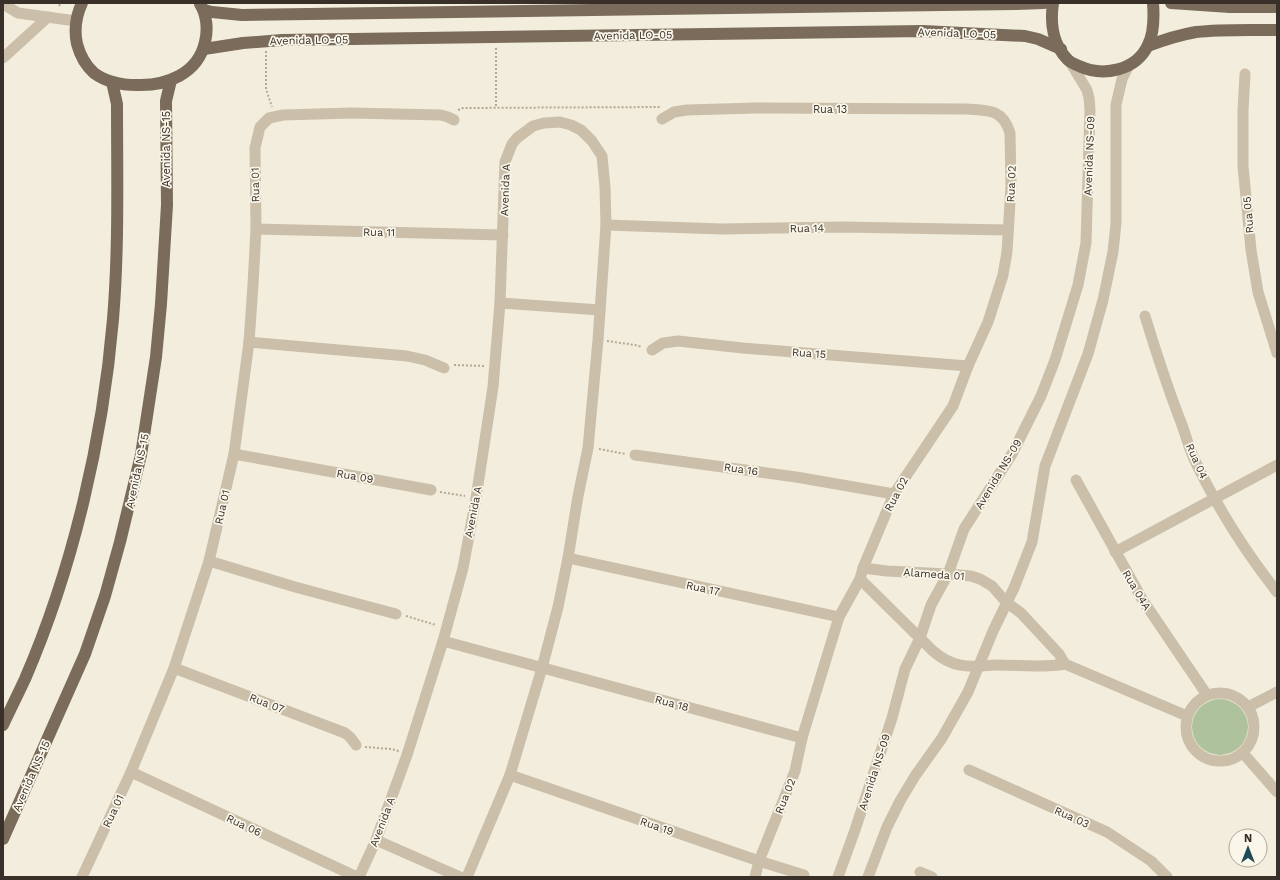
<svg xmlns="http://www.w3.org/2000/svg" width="1280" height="880" font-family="'Work Sans',sans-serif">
	<rect width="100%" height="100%" fill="#f2eddd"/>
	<circle fill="#aec29d" cx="1220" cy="727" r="28"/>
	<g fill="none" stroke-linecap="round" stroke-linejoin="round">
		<g stroke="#b6a993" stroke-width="2" stroke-dasharray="2 2" stroke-linecap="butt">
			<polyline points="59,6 61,3"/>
			<polyline points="496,48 496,108"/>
			<polyline points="266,51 266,89 272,107"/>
			<polyline points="458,110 463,108 661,107"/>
			<polyline points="607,341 635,345 642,347"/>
			<polyline points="454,365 484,366"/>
			<polyline points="599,449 626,454"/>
			<polyline points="440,492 465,496"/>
			<polyline points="406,616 436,625"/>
			<polyline points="365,747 391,749 399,751"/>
		</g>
		<g stroke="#cbbfa9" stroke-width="11">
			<polyline points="6,3 8,7 18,13 76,21"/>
			<polyline points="3,58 48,17"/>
			<polyline points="1245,74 1243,111 1243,166 1251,250 1258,292 1277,353"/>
			<path d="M662 119 674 112 687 110 755 108 966 109C988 110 1003 109 1010 133L1011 185 1007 252 1003 275 988 322 968 366 953 406 894 494 863 568 860 579 839 617 802 738 795 771 759 861 755 877"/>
			<polyline points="606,225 722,229 842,227 1008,230"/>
			<polyline points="256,229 503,235"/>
			<polyline points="500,303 600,310"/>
			<path d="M1145 316C1156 352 1168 389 1182 425 1186 436 1189 448 1194 459 1217 507 1244 550 1277 592"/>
			<polyline points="249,342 407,356 425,360 444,368"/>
			<polyline points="652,350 663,343 678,341 743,348 968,366"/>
			<polyline points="234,454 431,490"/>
			<polyline points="635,455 796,477 894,494"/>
			<polyline points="1076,480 1142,599 1207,695"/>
			<polyline points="1115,552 1277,465"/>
			<polyline points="568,558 839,617"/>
			<polyline points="209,561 295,587 396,614"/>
			<polyline points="863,568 887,571 948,574 971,576 980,579 992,586 1006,602 1021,613 1059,654 1065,664"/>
			<path d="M860 579 933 651C941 658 949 663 960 665 973 668 984 665 997 665 1019 665 1043 668 1065 664L1187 716"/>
			<polyline points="443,641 802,738"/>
			<polyline points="174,668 345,733 350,737 356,745"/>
			<circle cx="1220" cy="727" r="34"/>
			<polyline points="1248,707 1277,692"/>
			<polyline points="1243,753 1277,792"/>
			<polyline points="969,770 1107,832 1151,861 1167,877"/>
			<polyline points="131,772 357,877"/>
			<polyline points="510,775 759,861 804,875"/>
			<polyline points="376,840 460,877"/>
			<polyline points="920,872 932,877"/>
			<polyline points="82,877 131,772 174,668 209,561 234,454 249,342 253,285 256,229 255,148 260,127 269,118 283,115 352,113 441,115 448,117 454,120"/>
			<polyline points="359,877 376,840 407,755 443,641 463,568 476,498 493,387 500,303 505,162 512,144 517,138 533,126 544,123 560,122 571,125 581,130 592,141 602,156 605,187 606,225 598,340 588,448 578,496 568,558 558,607 542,668 510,775 467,877"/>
			<polyline points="838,877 855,830 875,769 892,718 905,669 920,638 931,605 948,574 964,529 1012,454 1041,396 1055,360 1078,285 1086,243 1090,110 1089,98 1087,90 1070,62"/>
			<polyline points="868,877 887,827 900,801 915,776 942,738 968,692 993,631 1014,588 1032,542 1045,466 1088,354 1103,300 1113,252 1116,223 1116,105 1122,79 1128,67"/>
		</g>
		<g stroke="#7a6b5a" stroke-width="12">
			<path d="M82 3C76 16 74 30 77 44 80 55 85 65 94 73 106 82 122 85 137 85 166 86 198 74 205 42 208 30 207 15 200 4"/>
			<path d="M1053 3C1050 23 1053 45 1068 60 1071 63 1075 64 1079 66 1103 77 1136 71 1148 45 1154 33 1154 16 1153 3"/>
			<polyline points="1171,3 1230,7 1277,7"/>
			<polyline points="204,10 212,12 242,15 1015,4 1044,3"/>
			<path d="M1148 46C1163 40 1179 35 1196 32 1222 29 1250 30 1277 30"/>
			<polyline points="204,49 243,43 282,40 923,31 1025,36 1038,39 1061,49"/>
			<path d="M3 725C10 710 18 694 25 679 73 568 103 439 113 319 119 247 117 175 117 104L112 82"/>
			<polyline points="3,839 85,654 105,596 120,542 141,455 156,357 161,304 167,205 166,101 171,80"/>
		</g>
	</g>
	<g text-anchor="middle" stroke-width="3.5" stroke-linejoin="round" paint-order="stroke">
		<g font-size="11" fill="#383029" stroke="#faf6ea">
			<text transform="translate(957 33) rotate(2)" y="4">Avenida LO-05</text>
			<text transform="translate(633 35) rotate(-1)" y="4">Avenida LO-05</text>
			<text transform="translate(309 40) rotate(-1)" y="4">Avenida LO-05</text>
			<text x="830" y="113">Rua 13</text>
			<text transform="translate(166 149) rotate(-90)" y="4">Avenida NS-15</text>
			<text transform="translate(1089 156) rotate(-88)" y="4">Avenida NS-09</text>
			<text transform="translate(1011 184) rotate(-88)" y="4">Rua 02</text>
			<text transform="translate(255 185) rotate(-91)" y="4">Rua 01</text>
			<text transform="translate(505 190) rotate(-88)" y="4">Avenida A</text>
			<text transform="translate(1248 215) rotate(-95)" y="4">Rua 05</text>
			<text transform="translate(807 228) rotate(-1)" y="4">Rua 14</text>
			<text transform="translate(379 232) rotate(1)" y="4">Rua 11</text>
			<text transform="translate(809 353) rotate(4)" y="4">Rua 15</text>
			<text transform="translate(1197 461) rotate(66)" y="4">Rua 04</text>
			<text transform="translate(741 469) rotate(8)" y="4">Rua 16</text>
			<text transform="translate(137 471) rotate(-78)" y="4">Avenida NS-15</text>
			<text transform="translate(998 474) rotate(-59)" y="4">Avenida NS-09</text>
			<text transform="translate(355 476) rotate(10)" y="4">Rua 09</text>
			<text transform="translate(896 494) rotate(-62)" y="4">Rua 02</text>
			<text transform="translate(222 507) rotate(-77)" y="4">Rua 01</text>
			<text transform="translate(473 512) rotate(-79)" y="4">Avenida A</text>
			<text transform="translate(934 574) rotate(4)" y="4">Alameda 01</text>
			<text transform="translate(703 588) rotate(12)" y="4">Rua 17</text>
			<text transform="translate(1137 590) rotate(59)" y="4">Rua 04A</text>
			<text transform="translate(267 703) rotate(21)" y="4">Rua 07</text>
			<text transform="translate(672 703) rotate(15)" y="4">Rua 18</text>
			<text transform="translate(874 772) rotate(-72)" y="4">Avenida NS-09</text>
			<text transform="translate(31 776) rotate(-66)" y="4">Avenida NS-15</text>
			<text transform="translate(785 796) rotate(-68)" y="4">Rua 02</text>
			<text transform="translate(113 811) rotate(-65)" y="4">Rua 01</text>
			<text transform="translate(1072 817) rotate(24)" y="4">Rua 03</text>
			<text transform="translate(382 822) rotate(-69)" y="4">Avenida A</text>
			<text transform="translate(244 825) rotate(25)" y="4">Rua 06</text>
			<text transform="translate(657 826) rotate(19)" y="4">Rua 19</text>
		</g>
	</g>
	<rect width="1280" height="880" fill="none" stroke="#383029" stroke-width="8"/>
	<g transform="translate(1248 848)"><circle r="19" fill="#faf6ea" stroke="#aca79d"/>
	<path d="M0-3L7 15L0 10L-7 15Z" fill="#1e4a59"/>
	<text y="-6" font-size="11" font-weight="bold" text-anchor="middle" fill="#383029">N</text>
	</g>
</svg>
